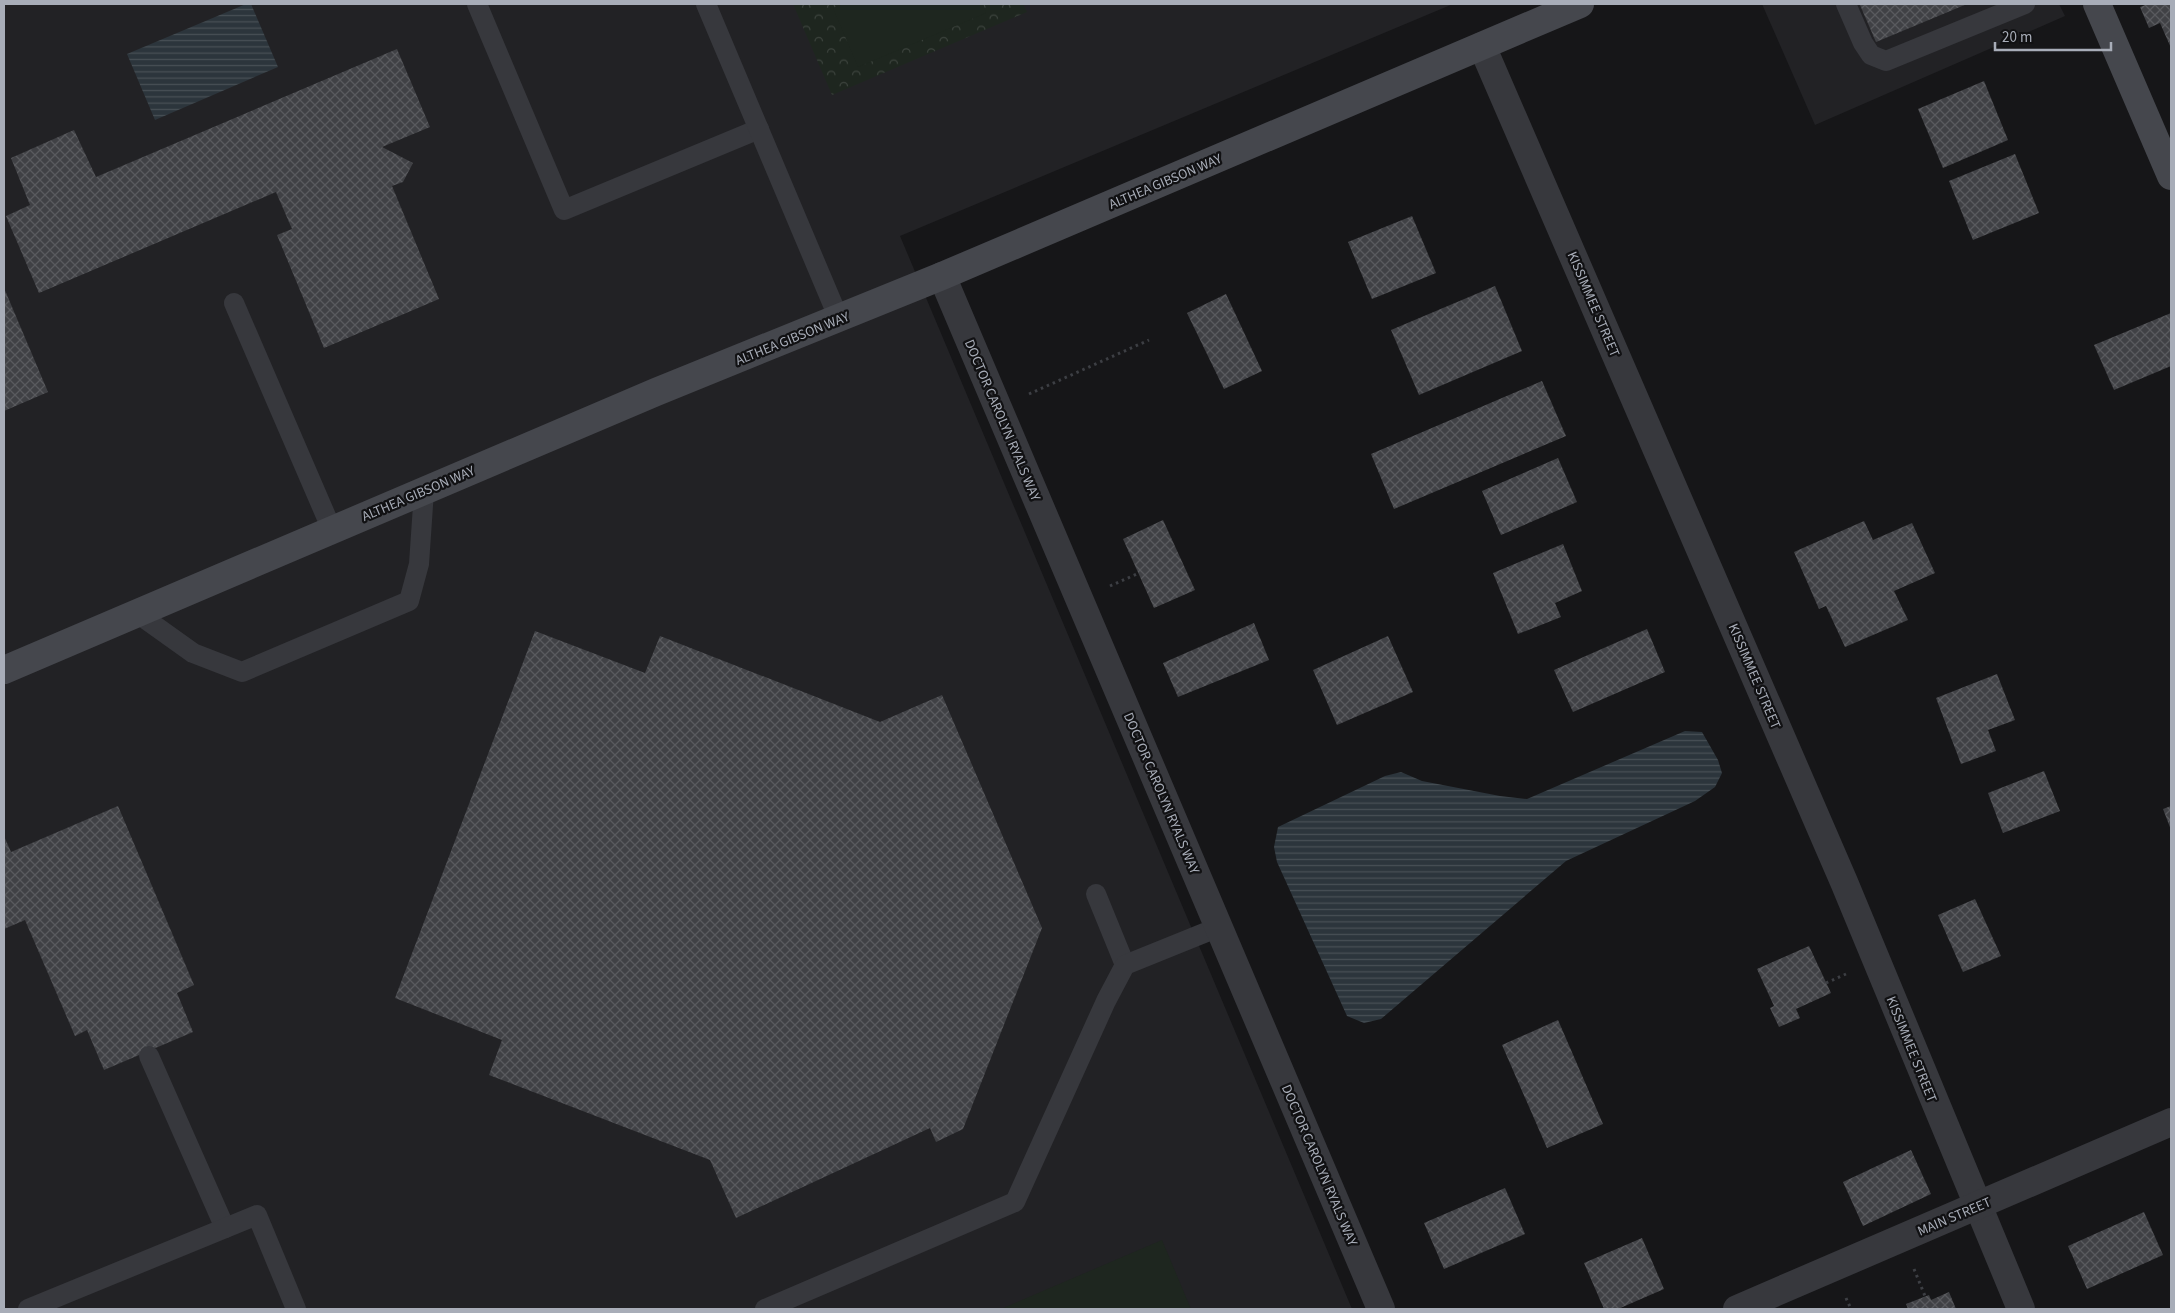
<svg xmlns="http://www.w3.org/2000/svg" width="2175" height="1313" font-family="'Source Sans 3',sans-serif">
	<defs>
		<pattern id="park-crowns" width="20" height="18" patternUnits="userSpaceOnUse" patternTransform="scale(1.25)"><rect width="20" height="18" fill="#1e261f"/><path d="M2 6a3 3 0 1 1 6 0M12 15a3 3 0 1 1 6 0" fill="none" stroke="#3c433d"/></pattern>
		<pattern id="water-rules" width="6" height="5" patternUnits="userSpaceOnUse" patternTransform="scale(1.25)"><rect width="6" height="5" fill="#2c353c"/><path d="M0 2.5h6" fill="none" stroke="#485056"/></pattern>
		<pattern id="building-cross-hatch" width="8" height="8" patternUnits="userSpaceOnUse" patternTransform="scale(1.25)"><rect width="8" height="8" fill="#404145"/><path d="M0 0l8 8M0 8l8-8" fill="none" stroke="#595a5e"/></pattern>
	</defs>
	<rect width="100%" height="100%" fill="#161618"/>
	<g fill="#222225">
		<polygon points="4,4 1453,4 900,236 1352,1309 4,1309"/>
		<polygon points="1762,4 2059,4 2065,16 1815,125"/>
	</g>
	<polygon fill="url(#park-crowns)" points="793,4 1023,4 1027,12 832,95"/>
	<g fill="#1e261f">
		<polygon points="843,4 983,4 986,13 858,67 833,8"/>
		<polygon points="1162,1240 1191,1309 1001,1309"/>
	</g>
	<g fill="url(#water-rules)">
		<polygon points="246,4 251,4 278,67 155,120 127,54"/>
		<polygon points="1685,731 1702,732 1718,760 1722,773 1715,787 1695,801 1566,861 1381,1019 1364,1023 1347,1016 1277,862 1274,847 1278,827 1385,776 1401,772 1422,781 1500,796 1527,799"/>
	</g>
	<g fill="url(#building-cross-hatch)">
		<polygon points="1864,4 1967,4 1876,42 1860,5"/>
		<polygon points="2148,4 2171,4 2171,48 2160,23 2149,28 2140,7"/>
		<polygon points="397,49 430,127 382,147 413,163 403,182 392,186 439,299 324,348 277,235 292,229 276,192 39,293 6,216 30,205 11,158 74,130 96,177"/>
		<polygon points="1984,81 2008,140 1943,168 1918,109"/>
		<polygon points="2015,154 2039,213 1973,240 1949,181"/>
		<polygon points="1412,216 1436,273 1372,299 1348,242"/>
		<polygon points="1495,286 1522,351 1419,395 1391,330"/>
		<polygon points="4,288 48,392 4,411"/>
		<polygon points="1226,294 1262,371 1224,389 1187,313"/>
		<polygon points="2171,313 2171,366 2114,390 2094,345"/>
		<polygon points="1542,381 1566,436 1394,509 1371,454"/>
		<polygon points="1558,458 1577,502 1501,535 1482,491"/>
		<polygon points="1163,520 1195,590 1154,608 1123,539"/>
		<polygon points="1864,521 1873,540 1912,523 1935,573 1894,591 1908,620 1845,647 1826,606 1819,609 1794,552"/>
		<polygon points="1563,544 1582,591 1555,603 1561,617 1518,634 1493,573"/>
		<polygon points="1254,623 1269,660 1178,697 1163,663"/>
		<polygon points="1647,629 1665,672 1573,712 1554,670"/>
		<polygon points="535,631 645,673 660,636 880,722 942,695 1042,928 963,1129 936,1142 930,1128 736,1218 710,1160 489,1075 502,1040 395,998"/>
		<polygon points="1388,636 1413,692 1337,725 1313,670"/>
		<polygon points="1997,674 2015,720 1988,730 1996,751 1961,764 1936,698"/>
		<polygon points="2044,771 2060,811 2003,833 1988,793"/>
		<polygon points="118,806 194,985 177,993 193,1032 104,1070 87,1030 75,1036 25,920 4,929 4,836 11,852"/>
		<polygon points="2171,806 2171,830 2163,809"/>
		<polygon points="1975,899 2001,956 1963,972 1938,915"/>
		<polygon points="1809,946 1831,993 1796,1009 1800,1018 1779,1027 1770,1008 1774,1006 1757,969"/>
		<polygon points="1558,1020 1603,1124 1547,1148 1502,1045"/>
		<polygon points="1911,1150 1931,1194 1863,1226 1843,1182"/>
		<polygon points="1505,1188 1525,1234 1444,1269 1424,1223"/>
		<polygon points="2144,1212 2163,1255 2087,1289 2068,1246"/>
		<polygon points="1642,1238 1664,1289 1618,1309 1604,1309 1584,1263"/>
		<polygon points="1949,1292 1956,1309 1908,1309 1906,1304 1929,1295 1931,1300"/>
	</g>
	<g fill="none" stroke-linecap="round" stroke-linejoin="round">
		<g stroke="#3d3f44" stroke-width="3" stroke-dasharray="2.5 4" stroke-linecap="butt">
			<polyline points="1029,394 1149,340"/>
			<polyline points="1110,586 1139,573"/>
			<polyline points="1826,983 1846,974"/>
			<polyline points="1914,1269 1925,1296"/>
			<polyline points="1846,1298 1851,1309"/>
		</g>
		<g stroke="#37383d" stroke-width="20">
			<polyline points="477,4 564,210 759,129"/>
			<polyline points="706,4 839,319"/>
			<polyline points="1846,4 1863,43 1871,55 1886,61 2025,4"/>
			<polyline points="234,303 332,530"/>
			<polyline points="137,613 193,653 242,672 409,601 419,564 424,491"/>
			<polyline points="1096,894 1125,965"/>
			<polyline points="149,1056 225,1228"/>
			<polyline points="28,1309 257,1215 296,1309"/>
			<polyline points="765,1309 1015,1202 1106,1001 1125,965 1219,927"/>
		</g>
		<g stroke="#37383d" stroke-width="28">
			<polyline points="1482,46 1844,882 2021,1309"/>
			<polyline points="942,276 1381,1309"/>
			<polyline points="1737,1309 2171,1122"/>
		</g>
		<g stroke="#45474d" stroke-width="28">
			<polyline points="2097,4 2171,176"/>
			<polyline points="4,670 656,392 942,276 1580,4"/>
		</g>
	</g>
	<g text-anchor="middle" stroke-width="4.5" stroke-linejoin="round" paint-order="stroke">
		<g font-size="14" fill="#a8adb8" stroke="#111113">
			<text transform="translate(1165 181) rotate(-23)" y="5">ALTHEA GIBSON WAY</text>
			<text transform="translate(1594 304) rotate(67)" y="5">KISSIMMEE STREET</text>
			<text transform="translate(792 338) rotate(-22)" y="5">ALTHEA GIBSON WAY</text>
			<text transform="translate(1003 420) rotate(67)" y="5">DOCTOR CAROLYN RYALS WAY</text>
			<text transform="translate(418 493) rotate(-23)" y="5">ALTHEA GIBSON WAY</text>
			<text transform="translate(1755 676) rotate(67)" y="5">KISSIMMEE STREET</text>
			<text transform="translate(1162 793) rotate(67)" y="5">DOCTOR CAROLYN RYALS WAY</text>
			<text transform="translate(1912 1049) rotate(68)" y="5">KISSIMMEE STREET</text>
			<text transform="translate(1320 1165) rotate(67)" y="5">DOCTOR CAROLYN RYALS WAY</text>
			<text transform="translate(1954 1216) rotate(-23)" y="5">MAIN STREET</text>
		</g>
	</g>
	<rect width="2175" height="1313" fill="none" stroke="#a8adb8" stroke-width="10"/>
	<path d="M1995 42v8h116v-8" fill="none" stroke="#a8adb8" stroke-width="2.5"/>
	<text x="2002" y="42" font-size="15" fill="#a8adb8" stroke="#111113" stroke-width="4" paint-order="stroke">20 m</text>
</svg>
